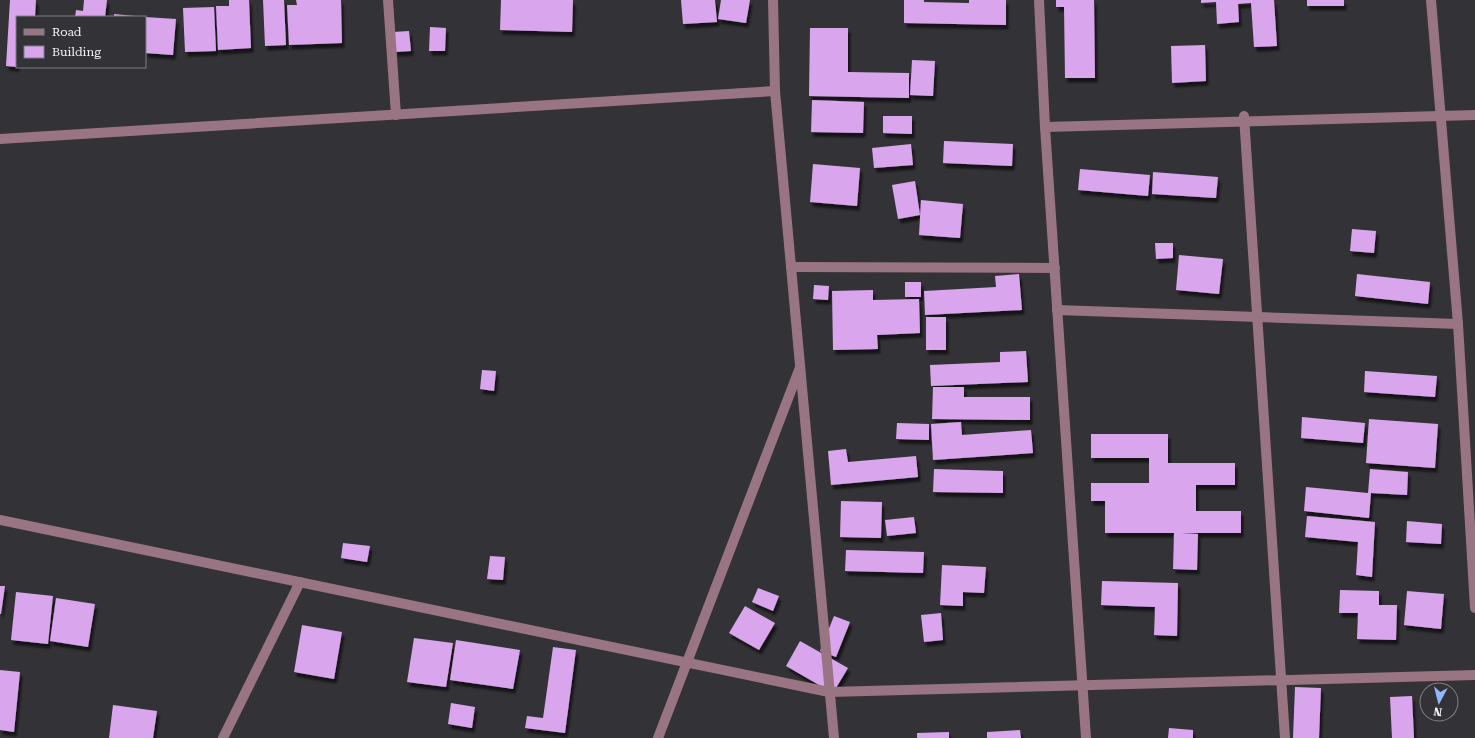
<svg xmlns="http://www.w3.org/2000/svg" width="1475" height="738" font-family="'Roboto Serif',serif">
	<defs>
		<filter id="shadow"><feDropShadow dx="2.5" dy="4.5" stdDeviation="1" flood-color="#0009"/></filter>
	</defs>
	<rect width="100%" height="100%" fill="#333236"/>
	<g fill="#d9a5ec" filter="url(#shadow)">
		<polygon points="10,0 36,0 35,17 17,17 17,67 6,66"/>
		<polygon points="84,0 107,0 105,17 75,17 76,10 83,11"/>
		<polygon points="229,0 249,0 251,48 218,50 216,6 229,6"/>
		<polygon points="263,0 284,0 286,45 265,46"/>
		<polygon points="296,0 341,0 342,43 289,45 287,5 297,5"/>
		<polygon points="501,0 573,0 572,32 500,30"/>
		<polygon points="681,0 715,0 717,22 683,24"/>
		<polygon points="721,0 750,0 746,23 718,19"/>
		<polygon points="904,0 924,0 924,2 969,3 969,0 1006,0 1006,25 904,23"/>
		<polygon points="1056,0 1094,0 1095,78 1065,78 1064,7 1056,7"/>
		<polygon points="1201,0 1274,0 1277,46 1254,47 1251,3 1238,4 1239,22 1217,24 1216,2 1201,3"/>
		<rect x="1307" y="0" width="37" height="6"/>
		<polygon points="214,7 216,51 185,52 183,8"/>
		<polygon points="114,14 135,16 135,17 114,17"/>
		<polygon points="145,17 176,19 173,55 145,53"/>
		<polygon points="430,27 446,28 445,51 429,51"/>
		<polygon points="810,28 848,28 848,72 909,73 909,98 809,96"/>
		<polygon points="409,31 411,51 395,52 393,32"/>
		<polygon points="1205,45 1206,81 1172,83 1171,46"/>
		<polygon points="912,60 935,61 933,96 910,95"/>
		<polygon points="812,100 864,102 863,133 811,132"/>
		<polygon points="883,116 912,116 912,134 883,133"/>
		<polygon points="944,141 1013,144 1012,166 943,163"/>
		<polygon points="911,144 913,165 874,168 872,148"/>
		<polygon points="813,164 860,168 857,206 810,202"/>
		<polygon points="1080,169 1150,175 1148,196 1078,190"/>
		<polygon points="1153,172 1218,177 1216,198 1152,194"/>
		<polygon points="915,181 920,215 898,219 892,185"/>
		<polygon points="921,200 963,204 960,238 919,235"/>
		<polygon points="1352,229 1376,231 1374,253 1350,251"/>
		<polygon points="1155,243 1173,243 1173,258 1156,259"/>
		<polygon points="1179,255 1223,259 1219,294 1176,290"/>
		<polygon points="1019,274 1022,310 925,315 924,291 996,287 995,276"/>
		<polygon points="1357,274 1430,282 1428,304 1355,296"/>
		<rect x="905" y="282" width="16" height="15"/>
		<polygon points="814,285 829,286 828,300 813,299"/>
		<polygon points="873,290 873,300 919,299 920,333 877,335 878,349 833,350 832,291"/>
		<rect x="926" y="317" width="20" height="33"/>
		<polygon points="1026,351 1028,382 931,386 930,365 1000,362 1000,352"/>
		<polygon points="482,370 496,371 494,391 480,389"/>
		<polygon points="1365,371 1437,376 1435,397 1364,392"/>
		<polygon points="933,387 964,387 964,397 1030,397 1030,420 932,419"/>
		<polygon points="1302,417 1365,423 1363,443 1301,438"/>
		<polygon points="1369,419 1438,424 1435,468 1366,463"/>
		<polygon points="961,422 962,435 1031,430 1033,453 933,460 931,424"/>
		<polygon points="897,423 929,424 929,440 896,439"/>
		<polygon points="1091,434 1168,434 1168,463 1235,463 1235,485 1196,485 1196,511 1241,511 1241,533 1181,533 1198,534 1197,570 1173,569 1174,533 1105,533 1105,501 1091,501 1091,483 1149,483 1149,458 1091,458"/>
		<polygon points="846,449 848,462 916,456 918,477 831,485 828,451"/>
		<polygon points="934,469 1003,471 1003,493 933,492"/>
		<polygon points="1370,469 1408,472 1407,495 1371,493 1369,518 1304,511 1306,487 1368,493"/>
		<polygon points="841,501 882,502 881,538 840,537"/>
		<polygon points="1307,516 1375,522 1372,577 1356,575 1358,542 1305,537"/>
		<polygon points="914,517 916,533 887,536 885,520"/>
		<polygon points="1407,521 1442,524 1441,544 1406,542"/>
		<polygon points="343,543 370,546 367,562 341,558"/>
		<polygon points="846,550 924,552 923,573 845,571"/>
		<polygon points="490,556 505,557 503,580 487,579"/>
		<polygon points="942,565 986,567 984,593 963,592 963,606 940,605"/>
		<polygon points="1102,581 1178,583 1177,636 1154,635 1155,607 1101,605"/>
		<polygon points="0,586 5,586 1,614 0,614"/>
		<polygon points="758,588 779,596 773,611 752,602"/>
		<polygon points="1340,590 1379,591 1379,605 1397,605 1396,640 1357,639 1358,613 1339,613"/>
		<polygon points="1407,591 1444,594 1441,629 1404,625"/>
		<polygon points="16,592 53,596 48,644 11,640"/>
		<polygon points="56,598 95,604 88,647 50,641"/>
		<polygon points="745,606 775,623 759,650 729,633"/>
		<polygon points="941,613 943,640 924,642 921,615"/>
		<polygon points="834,616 850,622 836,657 820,651"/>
		<polygon points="302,625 342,632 334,679 294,672"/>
		<polygon points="414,638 453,643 446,687 407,682"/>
		<polygon points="456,640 520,650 513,689 450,680"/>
		<polygon points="800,641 848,668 833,693 786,666"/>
		<polygon points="553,647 576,650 565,733 525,728 527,716 543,718"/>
		<polygon points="0,670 20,672 14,732 0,730"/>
		<polygon points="1295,687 1321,688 1319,738 1293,738"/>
		<polygon points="1412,696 1414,738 1392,738 1390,697"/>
		<polygon points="451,703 475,707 472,728 448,724"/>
		<polygon points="113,705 157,711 153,738 109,738"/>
		<polygon points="1169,728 1193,730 1193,738 1168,738"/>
		<polygon points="1020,730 1021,738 987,738 987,732"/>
		<polygon points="949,732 949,738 917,738 917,733"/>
	</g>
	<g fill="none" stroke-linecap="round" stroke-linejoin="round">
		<g stroke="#997482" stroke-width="10">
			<polyline points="388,0 396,115"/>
			<polyline points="773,0 775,91 834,738"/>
			<polyline points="1039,0 1045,127 1086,738"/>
			<polyline points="1431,0 1458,324 1475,608"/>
			<polyline points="1244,116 1285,738"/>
			<polyline points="1045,127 1475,115"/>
			<polyline points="0,139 775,91"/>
			<polyline points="791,267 1055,268"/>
			<polyline points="1057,310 1458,324"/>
			<polyline points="0,520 829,692 1475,675"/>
			<polyline points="223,738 300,582"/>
			<polyline points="658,738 799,370"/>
		</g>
	</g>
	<rect x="16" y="16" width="130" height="52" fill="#333236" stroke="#807f83"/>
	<rect x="24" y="29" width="20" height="6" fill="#997482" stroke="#807f83"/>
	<text x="52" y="36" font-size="12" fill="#f4f3f7">Road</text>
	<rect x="24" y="46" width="20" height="12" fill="#d9a5ec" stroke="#807f83"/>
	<text x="52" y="56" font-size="12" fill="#f4f3f7">Building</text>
	<g transform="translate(1439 702) rotate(187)"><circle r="19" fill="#333236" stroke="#807f83"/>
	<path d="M0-3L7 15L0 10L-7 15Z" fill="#91b8fd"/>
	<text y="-6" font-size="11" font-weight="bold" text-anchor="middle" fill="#f4f3f7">N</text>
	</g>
</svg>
